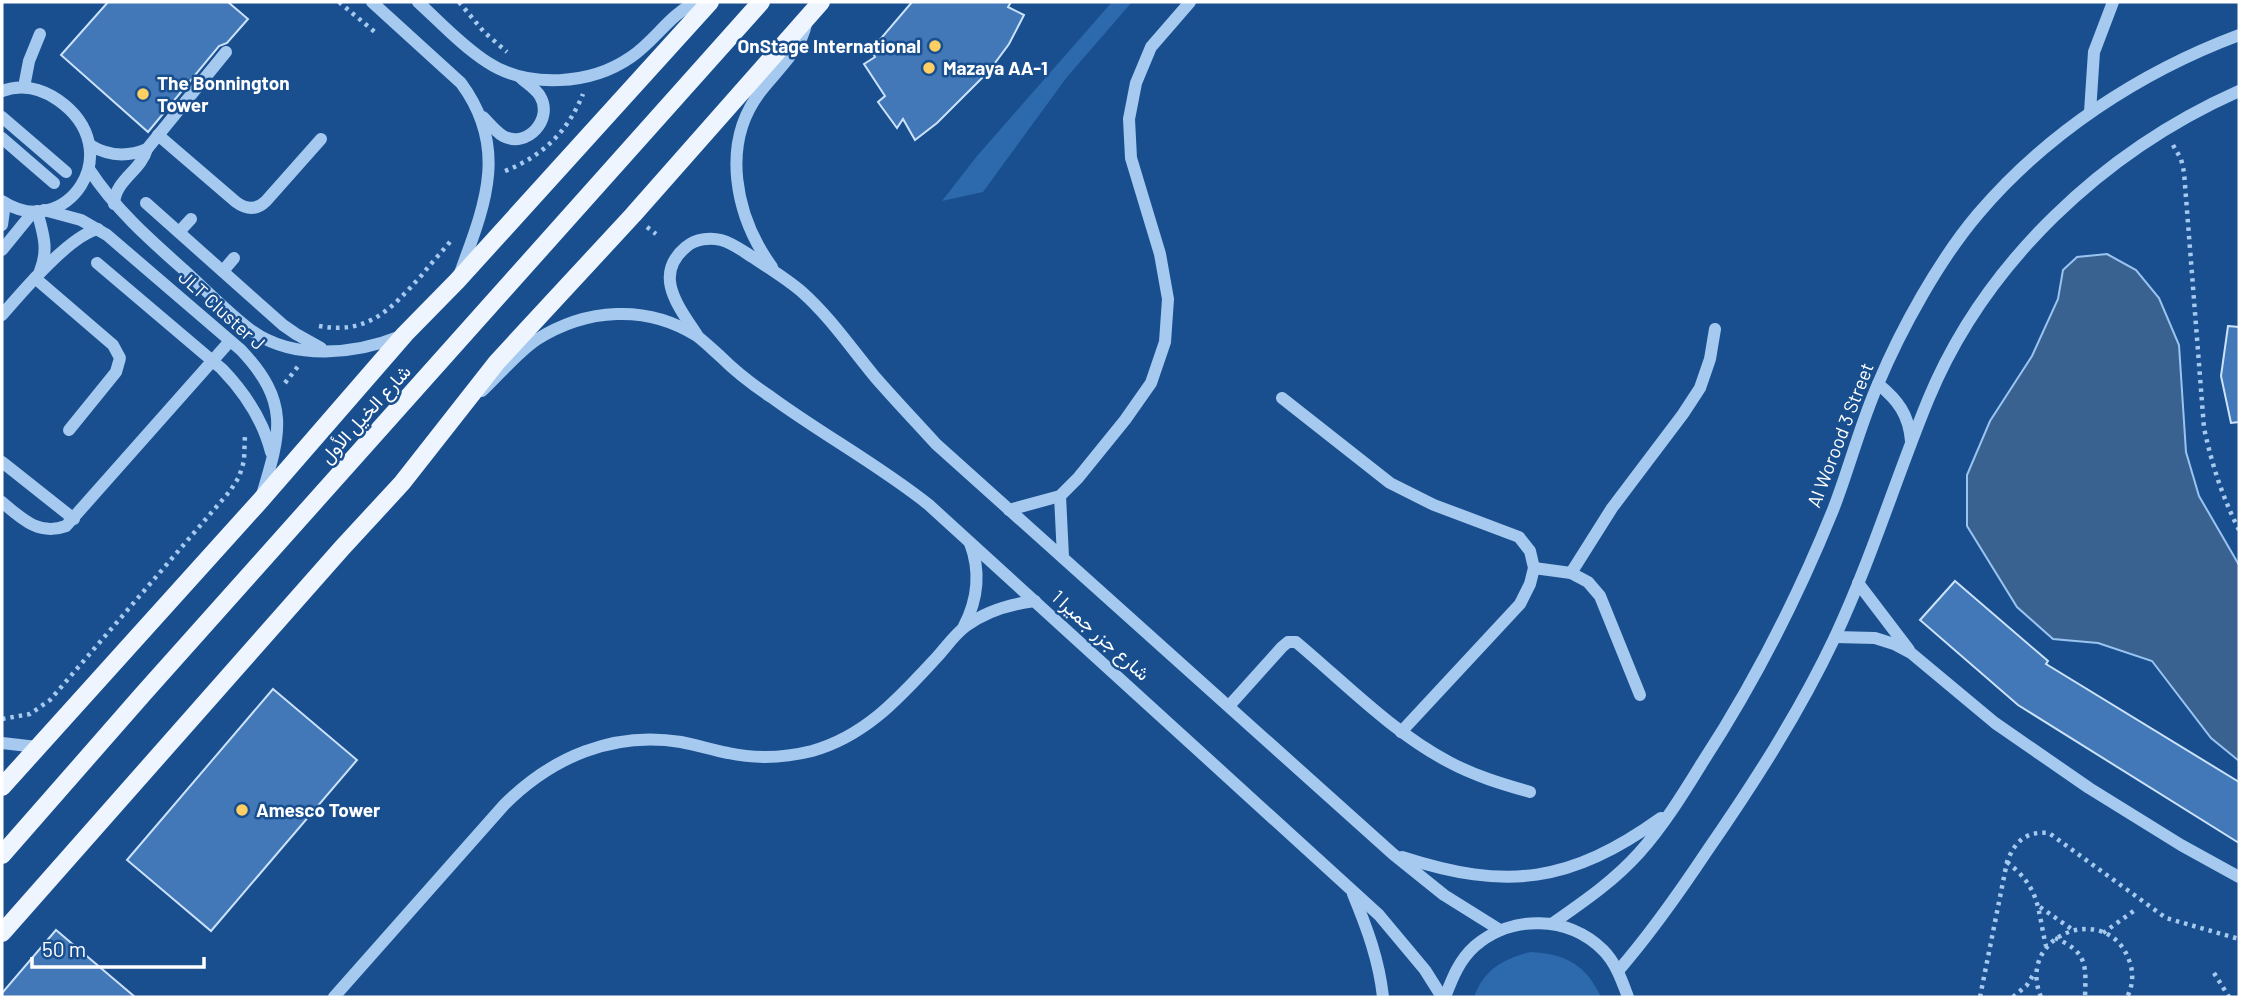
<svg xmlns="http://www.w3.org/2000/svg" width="2241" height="999" font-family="Barlow,Vazirmatn,sans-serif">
	<rect width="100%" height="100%" fill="#194f8f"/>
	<g fill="#2c69ad">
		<polygon points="1112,2 1132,2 1067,77 983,192 942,201 977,156"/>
		<path d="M1531 952C1566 954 1585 964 1601 997H1474C1483 970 1504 958 1531 952Z"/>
	</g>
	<polygon fill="#3a6290" stroke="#99c4f1" stroke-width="2" points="2107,254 2136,270 2159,298 2179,345 2186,452 2199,496 2239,565 2239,761 2211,738 2152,661 2098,643 2053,639 2017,607 1967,526 1967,475 1990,421 2032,356 2058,299 2063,270 2077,257"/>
	<g fill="#4278b7" stroke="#cce2fa" stroke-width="2">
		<polygon points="108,2 228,2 248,19 227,43 219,46 148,132 61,55"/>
		<polygon points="912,2 1011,2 1008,7 1024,15 1009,44 989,71 937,123 915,140 903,119 897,128 878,102 885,96 864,64 875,57 871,50"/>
		<polygon points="2228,326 2239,327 2239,422 2231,423 2221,376"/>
		<polygon points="1955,581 2048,661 2046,664 2239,782 2239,843 2018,705 1920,620"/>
		<polygon points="273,689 357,760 211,931 127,860"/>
		<polygon points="56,930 135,997 2,997 2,993"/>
	</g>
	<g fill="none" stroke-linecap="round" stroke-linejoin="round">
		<g stroke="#a6c9ef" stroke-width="4.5" stroke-dasharray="3.5 5" stroke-linecap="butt">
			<polyline points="339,2 376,33"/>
			<polyline points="459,2 484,32 507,52"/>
			<path d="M2173 145 2181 159 2184 172 2204 428C2212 465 2222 496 2239 530"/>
			<path d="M505 171C543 156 568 131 583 94"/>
			<polyline points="647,227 656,234"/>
			<path d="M319 326C368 335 391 309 421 276 431 263 443 251 453 238"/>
			<polyline points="285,383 299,365"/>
			<polyline points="2,719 30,714 50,700 230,491 239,477 244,461 245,434"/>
			<path d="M2007 862C2041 889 2037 908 2046 946"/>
			<polyline points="2040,907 2073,930"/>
			<polyline points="2103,933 2135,910"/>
			<path d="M2055 938C2088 952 2086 966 2085 997"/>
			<polyline points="2214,973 2229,997"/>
			<path d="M1980 997 2007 862C2015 841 2026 831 2049 833L2166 918 2239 939"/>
			<polyline points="2013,997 2027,985 2035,972"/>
			<path d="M2041 997C2015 935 2107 900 2129 960 2134 972 2133 986 2127 997"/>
		</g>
		<g stroke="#a6c9ef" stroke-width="12">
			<path d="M372 2 461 83C509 148 485 205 460 273"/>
			<path d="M418 2C440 22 462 46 487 62 528 89 591 85 631 57 655 41 669 15 696 2"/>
			<polyline points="24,87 29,61 40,34"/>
			<path d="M2 91C21 84 41 88 58 100 131 151 65 243 2 201"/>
			<polyline points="2090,112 2094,52 2113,2"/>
			<polyline points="2,117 66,172"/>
			<path d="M483 117C489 123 495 131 503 136 527 149 554 119 540 96 536 89 526 83 520 77"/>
			<path d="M158 135 236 202C247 210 257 210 266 201L321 139"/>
			<polyline points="2,138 54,183"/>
			<path d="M90 145C108 156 128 157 147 149"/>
			<path d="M89 169C115 209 149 239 184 270 206 290 228 313 252 331 294 361 356 354 401 336"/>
			<polyline points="146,203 283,325 296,334 321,348"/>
			<path d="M114 204C115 180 141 171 147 149L226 52"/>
			<path d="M44 210 81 220 107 235 241 350C290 402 281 432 262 495"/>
			<path d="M37 211C43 233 49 249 40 271"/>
			<polyline points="2,225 5,204"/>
			<polyline points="179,232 191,219"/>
			<polyline points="2,250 33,212"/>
			<path d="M97 263 222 369C246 394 263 420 271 452"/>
			<path d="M772 267C735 216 720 143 761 91 777 70 801 50 806 24"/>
			<polyline points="223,271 234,258"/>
			<polyline points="35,278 113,345 120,358 116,372 69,430"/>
			<path d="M2 315C22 292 69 236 98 229"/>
			<path d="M697 335C679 307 652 275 686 247 695 239 710 237 721 240 733 243 744 252 754 258 770 269 787 279 802 292 830 317 851 348 875 377 895 400 916 422 936 444L1393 854 1444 895 1500 930"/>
			<path d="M1878 384C1898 400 1909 415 1911 441"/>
			<path d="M482 391C499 375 517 353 536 340 586 308 647 304 697 336 705 342 713 350 721 357 736 372 753 385 771 397 823 435 879 465 929 505L1379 915 1425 970 1442 997"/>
			<polyline points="1282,398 1390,483 1434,505 1519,537 1530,551 1534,568 1530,584 1520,604 1401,732"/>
			<polyline points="2,462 74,519"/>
			<polyline points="1060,496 1063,557"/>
			<path d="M2 502C22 519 39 536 66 526L230 341"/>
			<polyline points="1009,510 1060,496 1078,478 1125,420 1151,383 1165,342 1168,299 1160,254 1131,158 1129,119 1136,83 1151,47 1190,2"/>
			<polyline points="1534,568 1571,573 1588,582 1600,596 1640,695"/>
			<polyline points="1571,573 1612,508 1683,414 1700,388 1710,359 1715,329"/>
			<polyline points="1858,583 1909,650"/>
			<path d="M964 626C978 599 981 572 970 543"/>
			<polyline points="1835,637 1875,638 1894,644 1911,653 1995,723 2089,788 2181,845 2239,877"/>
			<path d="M1229 706 1282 647 1288 642H1296C1345 683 1392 732 1449 762 1475 776 1502 784 1530 792"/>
			<polyline points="2,743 37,747"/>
			<path d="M1402 857C1507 891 1570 883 1661 818"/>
			<path d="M1353 894C1367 928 1379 960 1383 997"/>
			<path d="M1553 923C1583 902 1614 881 1639 853 1663 826 1683 794 1702 763 1754 683 1797 599 1833 510 1849 469 1860 425 1878 384 1901 329 1939 260 1978 214 2047 133 2140 72 2239 35"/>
			<path d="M1618 971C1651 933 1679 893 1707 851 1754 783 1799 713 1835 637 1871 560 1896 478 1928 400 1985 262 2104 151 2239 91"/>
			<path d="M334 997 504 805C552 757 613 731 681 742 697 745 712 750 728 753 756 759 784 758 812 751 866 736 900 697 937 657 946 647 955 634 966 626 986 611 1011 604 1035 601"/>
			<path d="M1445 997C1452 979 1459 960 1475 946 1511 915 1568 915 1603 950 1616 963 1622 981 1628 997"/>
		</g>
		<g stroke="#eef5ff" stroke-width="18">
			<polyline points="2,787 260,501 405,334 457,281 710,2"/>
			<polyline points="2,855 143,694 761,2"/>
			<polyline points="2,933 342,548 402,483 497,362 633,215 821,2"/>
		</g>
	</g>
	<g fill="#ffcf64" stroke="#194f8f" stroke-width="2.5">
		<circle cx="935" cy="46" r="7"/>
		<circle cx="929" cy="68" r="7"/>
		<circle cx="143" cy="94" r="7"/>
		<circle cx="242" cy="810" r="7"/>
	</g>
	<g text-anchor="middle" stroke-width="5" stroke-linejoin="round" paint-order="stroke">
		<g font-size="19" font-weight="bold" fill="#fff" stroke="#194f8f" text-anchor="start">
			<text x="921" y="53" text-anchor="end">OnStage International</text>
			<text x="943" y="75">Mazaya AA-1</text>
			<text x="157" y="90">The Bonnington<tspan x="157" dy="22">Tower</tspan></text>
			<text x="256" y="817">Amesco Tower</text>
		</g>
		<g font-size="19" fill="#fff" stroke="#194f8f">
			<text transform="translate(222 310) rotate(42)" y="7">JLT Cluster J</text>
			<text transform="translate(365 414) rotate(-48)" y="7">شارع الخيل الأول</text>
			<text transform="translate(1840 435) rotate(-69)" y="7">Al Worood 3 Street</text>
			<text transform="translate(1101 635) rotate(42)" y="7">شارع جزر جميرا 1</text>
		</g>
	</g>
	<rect width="2241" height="999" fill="none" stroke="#ffffff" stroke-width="7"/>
	<path d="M32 957v10h172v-10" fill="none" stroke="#ffffff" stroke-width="3.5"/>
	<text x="42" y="957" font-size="21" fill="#ffffff" stroke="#194f8f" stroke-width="5" paint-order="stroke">50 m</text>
</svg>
